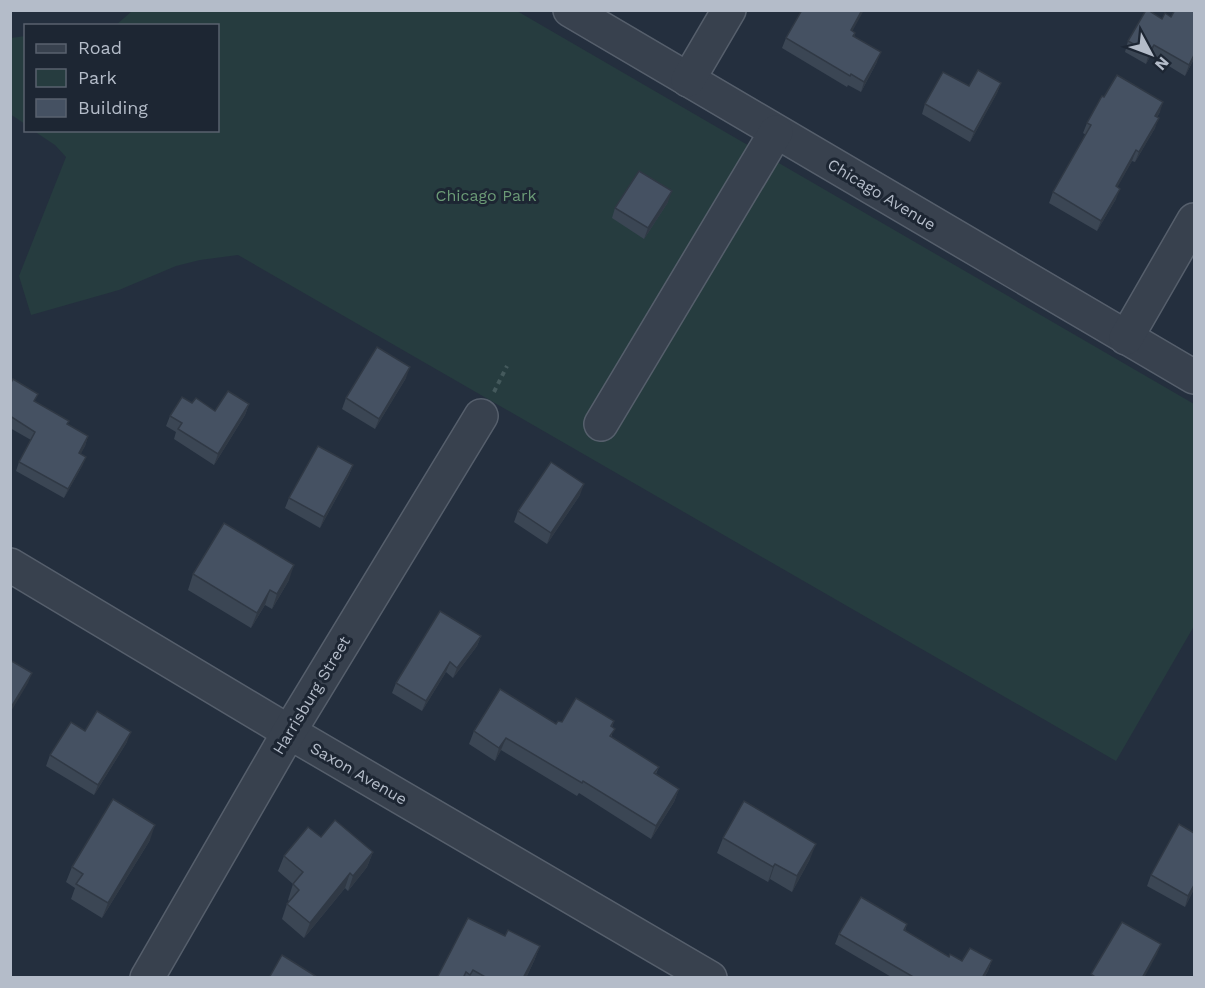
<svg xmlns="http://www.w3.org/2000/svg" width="1205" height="988" font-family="'Work Sans',sans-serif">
	<rect width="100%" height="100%" fill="#242f3e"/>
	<g fill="#263c3f">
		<polygon points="132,11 517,11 1194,404 1194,626 1116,761 238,255 200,260 176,266 119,290 31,315 19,276 66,157 55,145 34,131 218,130 218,26 116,25"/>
		<polygon points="25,36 26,36 25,124 10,114 11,38"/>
	</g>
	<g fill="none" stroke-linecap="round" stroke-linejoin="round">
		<defs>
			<g id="minor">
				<polyline points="570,10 1194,377"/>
				<polyline points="688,80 729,10"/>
				<polyline points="1126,338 1194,220"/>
				<polyline points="601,424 776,132"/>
				<polyline points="10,565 289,732 710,978"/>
				<polyline points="147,978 289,732 481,416"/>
			</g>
		</defs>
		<use href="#minor" stroke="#565f6c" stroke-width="36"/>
		<polyline stroke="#44595c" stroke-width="4" stroke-dasharray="4.5 4.5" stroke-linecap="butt" points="494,392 507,366"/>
		<use href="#minor" stroke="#38414e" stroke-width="33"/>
	</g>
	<g fill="#3b4654">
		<polygon points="1171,17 1194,59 1185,76 1151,55 1146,64 1125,52 1128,41 1162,19"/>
		<polygon points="852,31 855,33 854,37 877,62 861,92 848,85 847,87 782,48 786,38"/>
		<polygon points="1001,83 997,93 970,142 922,114 925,104 969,86"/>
		<polygon points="1104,97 1160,112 1157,117 1155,128 1135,162 1132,161 1117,187 1116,199 1097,231 1049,203 1053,192 1086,135 1083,133 1087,123"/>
		<polygon points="668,202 644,239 612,218 615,208"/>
		<polygon points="406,378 375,429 342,409 346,398"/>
		<polygon points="10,384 67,425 88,436 85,446 80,454 86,457 82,466 64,498 16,471 19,462 31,440 10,428"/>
		<polygon points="192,403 215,411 249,404 245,415 214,465 174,439 176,432 166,426 170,416"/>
		<polygon points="353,465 349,475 320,528 285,508 289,498"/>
		<polygon points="580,495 547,544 514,522 518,511"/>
		<polygon points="193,574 289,580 272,609 265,605 251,628 188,590"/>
		<polygon points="481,636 477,646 453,678 446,672 422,711 392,693 396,683"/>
		<polygon points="614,721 612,727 612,737 659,767 656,774 679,789 674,802 651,839 579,793 577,796 501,750 495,761 469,744 474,731 556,724 562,722"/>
		<polygon points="85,731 127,742 94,795 46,766 50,755"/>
		<polygon points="321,837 373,852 367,867 348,891 345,888 304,938 282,919 287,904 289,901 288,900 293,884 278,871 284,856"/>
		<polygon points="723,838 810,859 792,892 770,879 768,882 717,853"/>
		<polygon points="150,840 102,918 71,899 75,888 66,882 72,867"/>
		<polygon points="1151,875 1194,889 1185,907 1147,886"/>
		<polygon points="907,924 905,931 949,957 962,961 992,960 988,971 984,978 893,978 835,944 839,934"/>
		<polygon points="505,936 540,946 534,961 526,978 437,978"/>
	</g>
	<g fill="#303945">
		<polygon points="862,10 864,10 847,41 851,30"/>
		<polygon points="1154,45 1151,55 1146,64 1149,53"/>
		<polygon points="881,52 877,62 861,92 864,82"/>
		<polygon points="1194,55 1194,59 1185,76 1189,65"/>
		<polygon points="1001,83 997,93 970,142 974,132"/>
		<polygon points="1163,102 1160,112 1151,126 1155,116"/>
		<polygon points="1159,118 1155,128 1135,162 1139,152"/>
		<polygon points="1136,150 1132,161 1112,197 1116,186"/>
		<polygon points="1120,189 1116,199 1097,231 1101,221"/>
		<polygon points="672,191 668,202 644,239 648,228"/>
		<polygon points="410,367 406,378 375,429 379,419"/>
		<polygon points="249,404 245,415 214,465 218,454"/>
		<polygon points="88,436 85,446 76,463 79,453"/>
		<polygon points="86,457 82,466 64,498 68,489"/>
		<polygon points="353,465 349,475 320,528 324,517"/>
		<polygon points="584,484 580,495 547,544 551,533"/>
		<polygon points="294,565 289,580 272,609 277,594"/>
		<polygon points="270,590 265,605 251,628 257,613"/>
		<polygon points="481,636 477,646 453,678 457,668"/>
		<polygon points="450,662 446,672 422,711 426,701"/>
		<polygon points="32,673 28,683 10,713 10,709"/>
		<polygon points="131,732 127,742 94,795 98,785"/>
		<polygon points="506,738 501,750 495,761 499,748"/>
		<polygon points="679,789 674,802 651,839 656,826"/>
		<polygon points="155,825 150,840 102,918 108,903"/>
		<polygon points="816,844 810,859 792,892 797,876"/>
		<polygon points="373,852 367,867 348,891 353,876"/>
		<polygon points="775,864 770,879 768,882 773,867"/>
		<polygon points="350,873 345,888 304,938 310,923"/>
		<polygon points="1194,885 1194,889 1185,907 1188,896"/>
		<polygon points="1161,944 1157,954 1144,978 1142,978"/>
		<polygon points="540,946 534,961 526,978 523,978"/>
		<polygon points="992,960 988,971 984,978 982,978"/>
	</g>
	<g fill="#455162" stroke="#303945" stroke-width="1.5">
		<polygon points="802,10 862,10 851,30 855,33 853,36 881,52 864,82 851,74 850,76 786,38"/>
		<polygon points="1146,10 1148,10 1162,19 1165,13 1171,17 1175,10 1194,10 1194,55 1189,65 1154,45 1149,53 1128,41"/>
		<polygon points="978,70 1001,83 974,132 925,104 943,72 969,86"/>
		<polygon points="1117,75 1163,102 1155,116 1159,118 1139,152 1136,150 1116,186 1120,189 1101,221 1053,192 1091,125 1087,123 1102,96 1104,97"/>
		<polygon points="639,171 672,191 648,228 615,208"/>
		<polygon points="377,347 410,367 379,419 346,398"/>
		<polygon points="13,379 38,394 34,401 69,421 67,424 88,436 79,453 86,457 68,489 19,462 35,432 10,416 10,384"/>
		<polygon points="228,391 249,404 218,454 178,429 182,423 170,416 182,397 192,403 196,398 215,411"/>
		<polygon points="318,446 353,465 324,517 289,498"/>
		<polygon points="551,462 584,484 551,533 518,511"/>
		<polygon points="224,523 294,565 277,594 270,590 257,613 193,574"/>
		<polygon points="440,611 481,636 457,668 450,662 426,701 396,683"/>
		<polygon points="10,660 32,673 10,709"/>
		<polygon points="500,689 556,724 558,721 562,722 576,698 614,721 611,726 615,729 610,736 659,767 654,773 679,789 656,826 583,781 582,783 506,738 499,748 474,731"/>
		<polygon points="97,711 131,732 98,785 50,755 71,722 85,731"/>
		<polygon points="113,799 155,825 108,903 76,884 83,874 72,867"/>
		<polygon points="744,801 816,844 797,876 775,864 773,867 723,838"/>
		<polygon points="335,820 373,852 353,876 350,873 310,923 287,904 299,890 293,884 303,872 284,856 308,827 321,837"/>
		<polygon points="1179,824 1194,833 1194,885 1188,896 1151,875"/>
		<polygon points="861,897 907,924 904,930 949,957 950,954 962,961 970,948 992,960 982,978 915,978 839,934"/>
		<polygon points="468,918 505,936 508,930 540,946 523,978 487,978 473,970 470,975 466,972 463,978 437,978"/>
		<polygon points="1122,922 1161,944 1142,978 1097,978 1091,974"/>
		<polygon points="282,955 317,977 317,978 269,978"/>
	</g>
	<g text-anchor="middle" stroke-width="6" stroke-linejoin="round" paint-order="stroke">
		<g font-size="16" fill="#b4bcc9" stroke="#1d2633">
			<text transform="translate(882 194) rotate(31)" y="6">Chicago Avenue</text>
			<text transform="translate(311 695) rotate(-59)" y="6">Harrisburg Street</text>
			<text transform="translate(359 773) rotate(30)" y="6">Saxon Avenue</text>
		</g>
		<g font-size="16" fill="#6b9a76" stroke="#1d2633">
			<text x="486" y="201">Chicago Park</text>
		</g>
	</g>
	<rect width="1205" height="988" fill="none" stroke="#b4bcc9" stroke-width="24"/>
	<rect x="24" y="24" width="195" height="108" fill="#1d2633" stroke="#59626f" stroke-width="1.5"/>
	<rect x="36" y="44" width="30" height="9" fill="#38414e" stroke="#59626f" stroke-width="1.5"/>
	<text x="78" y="54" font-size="18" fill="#b4bcc9">Road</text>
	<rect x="36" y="69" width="30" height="18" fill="#263c3f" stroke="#59626f" stroke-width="1.5"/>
	<text x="78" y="84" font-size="18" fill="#b4bcc9">Park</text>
	<rect x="36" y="99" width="30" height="18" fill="#455162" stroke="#59626f" stroke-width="1.5"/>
	<text x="78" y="114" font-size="18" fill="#b4bcc9">Building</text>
	<g transform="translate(1151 54) rotate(131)" stroke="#1d2633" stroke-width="4.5" paint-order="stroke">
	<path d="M0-4.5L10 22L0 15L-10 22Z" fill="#b4bcc9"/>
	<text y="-9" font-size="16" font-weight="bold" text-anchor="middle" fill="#b4bcc9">N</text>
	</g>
</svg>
